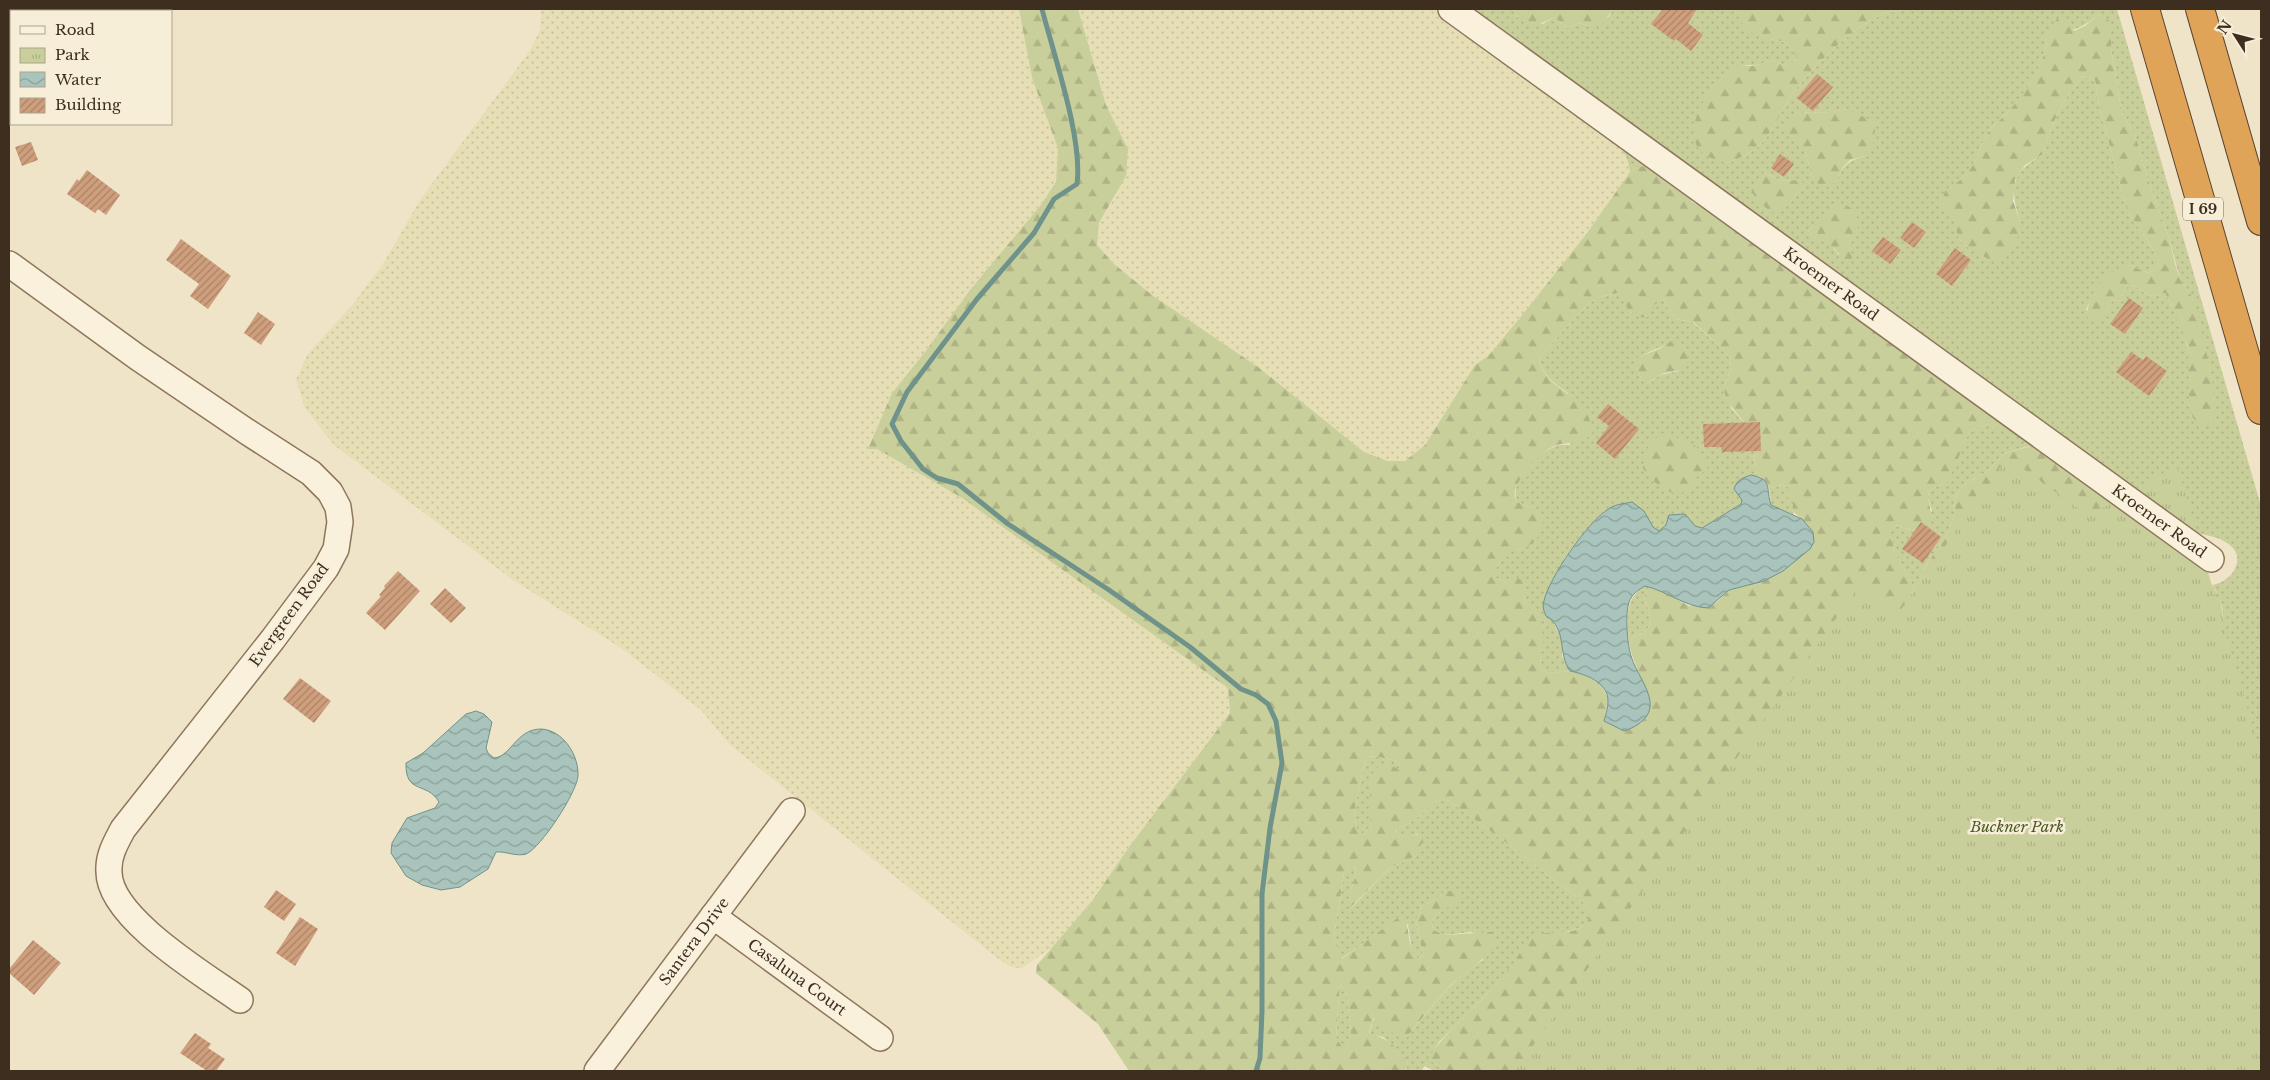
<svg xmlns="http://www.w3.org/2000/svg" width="2270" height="1080" font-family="'Libre Baskerville',serif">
	<defs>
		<pattern id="farmland-dots" width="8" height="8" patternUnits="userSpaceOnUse" patternTransform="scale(1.25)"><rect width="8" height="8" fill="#e6deb5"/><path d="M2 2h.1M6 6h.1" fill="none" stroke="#c6bf9b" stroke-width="1.8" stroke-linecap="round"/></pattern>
		<pattern id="grass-dots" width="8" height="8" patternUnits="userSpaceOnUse" patternTransform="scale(1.25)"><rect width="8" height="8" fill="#c9cf9b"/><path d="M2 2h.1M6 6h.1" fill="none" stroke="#aeb285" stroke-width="1.8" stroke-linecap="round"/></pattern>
		<pattern id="forest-firs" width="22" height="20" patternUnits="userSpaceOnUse" patternTransform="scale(1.25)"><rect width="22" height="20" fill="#c9cf9b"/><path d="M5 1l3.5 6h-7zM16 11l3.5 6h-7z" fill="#aeb285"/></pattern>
		<pattern id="park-tufts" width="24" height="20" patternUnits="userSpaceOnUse" patternTransform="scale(1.25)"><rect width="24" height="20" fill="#c9cf9b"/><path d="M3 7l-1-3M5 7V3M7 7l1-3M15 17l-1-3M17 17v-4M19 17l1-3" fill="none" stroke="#aeb285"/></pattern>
		<pattern id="water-waves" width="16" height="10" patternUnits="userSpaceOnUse" patternTransform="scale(1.25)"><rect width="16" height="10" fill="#a9c4bc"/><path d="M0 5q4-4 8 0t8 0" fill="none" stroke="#8ba098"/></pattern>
		<pattern id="building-hatch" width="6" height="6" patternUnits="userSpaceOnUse" patternTransform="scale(1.25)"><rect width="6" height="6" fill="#cf9f7d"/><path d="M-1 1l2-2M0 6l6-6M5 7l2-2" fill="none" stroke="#a98266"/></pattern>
	</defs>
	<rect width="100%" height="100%" fill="#f0e4c8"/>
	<g fill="url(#farmland-dots)">
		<polygon points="541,9 1019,9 1032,78 1058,148 1056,182 1040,206 970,290 925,352 892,393 868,449 877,449 962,498 1228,688 1230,713 1129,847 1092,901 1053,947 1022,968 1011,967 1001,961 729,744 701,710 621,648 513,580 334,445 305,408 296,380 307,355 353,304 383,264 420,200 529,52 540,30"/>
		<polygon points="1078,9 1438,9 1597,125 1624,151 1629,161 1630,172 1587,233 1523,314 1489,355 1475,365 1425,445 1405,461 1387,461 1364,453 1258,367 1152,295 1114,264 1097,245 1099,223 1115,197 1128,149 1106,105"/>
	</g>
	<g fill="url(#grass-dots)" fill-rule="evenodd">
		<path d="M1468 9H1513L1517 17 1543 24 1554 17 1567 28 1579 23 1589 26 1608 18 1613 9H1734C1747 33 1760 38 1786 42L1798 59 1786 66 1773 60 1758 65H1741L1726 163C1765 150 1767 137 1786 104 1802 76 1853 26 1883 14 1890 11 1899 11 1906 9H2117L2261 506V984L2223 625C2224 611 2221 596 2212 585 2232 582 2249 557 2227 543 2219 537 2206 535 2196 533L2017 408C2007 395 1997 383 1980 380ZM2099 14 2110 22 2111 48 2121 109 2137 141 2148 180 2169 238 2180 279 2191 295 2212 379 2190 364C2188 339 2178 314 2165 293L2149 296 2134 285 2127 287 2121 296 2111 302 2106 313 2086 310C2097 284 2104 276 2130 265L2148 273 2156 269 2159 262 2151 246 2127 210 2098 102 2095 80 2082 76C2059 105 2054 120 2043 154 2011 173 2009 186 2020 221L1967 247 1958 238V226L1945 191C1961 181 1973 170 1979 152 1982 144 1984 138 1989 131 1993 125 2000 120 2005 115 2027 93 2048 62 2047 31 2073 31 2079 31 2099 14ZM1847 109 1868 155C1849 161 1845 162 1836 181L1813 179 1794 113 1831 112ZM1764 172 1780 181 1800 180 1804 188 1797 192 1791 201ZM1858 225 1850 243 1839 255C1832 243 1818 240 1808 230L1813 227Z"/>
		<path d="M1596 125 1658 168 1637 167 1630 172C1629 150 1612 139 1596 125Z"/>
		<path d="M1620 293 1631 313 1663 299 1675 319 1692 322 1721 347 1730 358 1731 369 1724 386 1731 408 1753 433 1755 468 1760 477 1751 475 1741 504 1702 528 1695 526 1685 514 1669 515 1666 525 1659 531 1653 527 1604 511 1579 539 1564 559 1552 620 1562 638V656L1570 671 1547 673 1540 667 1543 627 1536 615 1527 606 1523 593 1506 582 1496 578V568L1508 551 1522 549 1534 508 1517 502C1509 481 1536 455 1554 447 1559 444 1565 445 1570 445L1568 393C1553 383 1543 375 1539 358 1553 344 1584 302 1600 297 1606 295 1613 294 1620 293ZM1667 345 1679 371 1660 375 1649 383 1642 380 1636 367V359C1643 355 1658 347 1667 345Z"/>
		<path d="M1987 424C2010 431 2027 438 2049 450L2029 446 2005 453 1989 470 1962 486 1955 499 1954 515 1948 533 1922 572 1920 583 1915 590 1894 551 1889 528 1895 525 1914 531 1932 511 1928 498 1929 490 1944 483 1970 431Z"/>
		<polygon points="1783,485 1788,487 1793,502 1792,511 1794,515 1771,505 1769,488"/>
		<path d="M1645 586 1649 587 1644 598 1649 611 1651 624C1645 634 1636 634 1629 641 1627 620 1624 598 1645 586Z"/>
		<polygon points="1375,756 1392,760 1401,766 1401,772 1395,767 1371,816 1370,827 1364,834 1357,831 1354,812 1365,761 1369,757"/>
		<path d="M1439 798 1449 801 1500 838 1583 902C1585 905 1588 909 1589 912 1595 932 1552 934 1541 935L1495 986 1439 1042 1429 1059 1445 1071H1434L1425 1066 1421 1071H1406L1408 1060 1383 1037 1369 1034 1375 1016 1382 1024 1406 1038C1430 1010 1451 979 1483 960L1479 934 1471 932 1445 935 1433 930 1432 920 1442 910 1446 891 1433 901 1422 906 1416 921 1423 956 1418 959 1412 952 1408 924 1377 934 1341 959 1334 936 1344 873 1355 864C1358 879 1346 893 1351 908L1390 868 1415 856 1418 834 1407 837 1395 833 1397 828C1416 823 1424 810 1439 798Z"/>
		<polygon points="1340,985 1346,990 1351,1031 1348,1044 1342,1048 1336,1037"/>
	</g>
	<g fill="url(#forest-firs)" fill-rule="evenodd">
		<path d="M1019 9H1078L1106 105 1128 149 1126 176 1099 223 1097 245 1114 264 1152 295 1258 367 1364 452 1387 461H1405L1425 445 1475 365 1489 355 1523 314 1587 233 1630 172 1637 167 1651 166 1690 194 1692 202 1708 210 1980 380C1993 382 2013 394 2017 408 2019 415 2016 425 2016 432H2006L1987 424 1970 431 1950 477 1944 483 1929 490 1928 498 1932 518 1924 531H1914L1896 525 1890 528 1894 551 1915 590 1920 583 1922 572 1948 533 1954 515 1955 499 1962 486 1989 470 2005 453 2035 445 2084 477 2212 585 2220 598 2224 626 1584 1071H1445L1429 1059C1432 1046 1478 1004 1490 991 1498 983 1505 974 1512 965 1518 958 1524 942 1532 937 1547 928 1569 938 1584 925 1593 918 1588 909 1583 902L1500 838 1449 801 1439 798C1424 810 1416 823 1397 828L1395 832C1410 839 1413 832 1425 837L1415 856 1390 868 1350 908C1346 893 1358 880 1355 865L1344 873 1334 936 1342 959 1403 914C1411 929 1406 946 1418 959L1423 956 1416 921 1422 906 1433 901 1446 891 1459 892V903L1442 910 1432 920 1433 930 1445 935 1493 932 1495 946C1481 964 1464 971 1449 987 1434 1003 1420 1021 1406 1038L1396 1036 1374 1017 1369 1033C1387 1038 1396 1047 1408 1060L1406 1071H1129L1098 1024 1036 973 1037 965 1092 901 1129 847 1230 713 1228 688 962 498 877 449H868L892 393 925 352 970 290 1040 206 1056 182 1058 148 1032 78ZM1619 293C1627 307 1631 320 1649 317L1654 305 1663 299 1675 319 1693 322 1721 347 1730 358 1731 369 1724 386 1726 400 1753 433 1755 468 1760 477 1767 483 1769 488 1783 485 1788 487 1787 497 1793 502 1792 511 1802 519 1764 581 1729 590 1717 602 1689 606 1666 593 1649 587 1644 598 1649 611 1651 624C1645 634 1636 634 1629 641 1632 674 1674 715 1624 731L1604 721 1608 699 1601 684 1582 673 1570 671 1547 673 1540 667C1540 655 1545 640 1543 628 1538 606 1519 611 1525 582L1516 577 1506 582 1496 578V568L1508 552C1532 548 1543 540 1543 515L1534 508 1517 502C1515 498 1514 495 1515 491 1518 477 1543 449 1557 445 1574 441 1579 446 1593 432 1586 388 1547 396 1539 358 1553 344 1584 302 1600 297 1606 295 1613 294 1619 293ZM1375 756 1392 760 1401 766V771L1388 763C1383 764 1377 766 1374 771 1367 782 1372 813 1370 827L1364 834 1357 831 1354 812 1365 761 1369 757ZM1340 985 1346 990 1351 1031 1348 1044 1342 1047 1336 1037Z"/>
		<path d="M1513 9H1613L1602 25 1589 26 1579 23 1567 28 1554 17C1538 27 1522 29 1513 9Z"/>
		<path d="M1734 9H1906C1899 11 1890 11 1883 14 1853 26 1802 76 1786 104 1767 137 1765 150 1726 163 1720 161 1712 159 1707 156 1672 135 1714 77 1739 66 1743 64 1746 66 1750 66 1758 66 1766 62 1773 60L1786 66 1798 59 1786 42C1755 37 1749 37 1734 9Z"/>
		<path d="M2099 14 2111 22V48L2121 109 2137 141 2148 180 2169 238 2175 264 2180 279 2191 295 2201 327 2212 379 2214 405 2213 425 2203 427 2193 418 2189 402 2188 346 2172 305 2165 293 2149 296 2134 285 2127 287 2121 296 2111 302 2106 313 2098 324 2088 320C2085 304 2095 285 2108 275 2114 270 2124 268 2130 265L2148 273 2156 269 2159 262 2151 246 2127 210 2098 102 2095 80 2082 76C2059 105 2054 120 2043 154L2025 165 2015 180 2013 201 2020 221 2016 247 1994 262 1967 247 1958 238 1955 219 1941 204 1945 191C1961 181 1973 170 1979 152 1982 144 1984 138 1989 131 1994 124 2002 119 2008 112 2028 89 2048 63 2047 31L2057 19H2070L2074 31 2085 26Z"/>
		<polygon points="1847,109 1876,123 1873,143 1868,155 1850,160 1843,167 1836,181 1824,189 1813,179 1805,151 1784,128 1794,113 1831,112"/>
		<polygon points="1764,172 1780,181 1800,180 1805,185 1804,188 1797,192 1791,201 1772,213 1757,200 1751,190"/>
		<polygon points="1839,205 1846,205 1855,211 1859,225 1850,243 1852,259 1845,261 1835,249 1816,238 1808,230 1813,227 1827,210"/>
		<path d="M1671 341 1683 349 1687 355C1683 377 1675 368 1660 375 1656 377 1652 380 1649 383L1642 380 1636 367V359C1646 353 1663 349 1671 341Z"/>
		<path d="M1665 432 1696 446 1708 464 1707 470C1704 472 1699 474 1697 477 1694 481 1694 486 1688 490 1672 501 1651 481 1643 468 1646 448 1647 443 1665 432Z"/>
	</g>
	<polygon fill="url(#park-tufts)" points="2007,457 2089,516 2177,465 2261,755 2261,1071 1515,1071 1861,583 1898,614"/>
	<g fill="url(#water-waves)" stroke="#6f938a">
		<path d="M1751 475C1774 480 1765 488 1771 505L1802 519 1813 532 1814 542 1810 549 1783 571 1764 581 1729 590 1708 608C1685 607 1667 591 1645 586 1638 590 1632 594 1629 602 1625 613 1627 644 1631 656 1635 670 1649 688 1650 702 1652 718 1636 727 1624 731L1604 721C1606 714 1608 707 1608 701 1608 682 1585 674 1570 671 1557 653 1568 629 1546 616 1544 611 1542 607 1544 601 1549 578 1587 523 1607 510 1615 504 1622 504 1632 502L1644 511 1653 527 1659 531 1666 525 1669 515 1685 514 1695 526 1702 528 1741 504 1742 500 1734 489C1737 479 1743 478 1751 475Z"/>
		<path d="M476 711 484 714 492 722 486 748 488 753 494 758C511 757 516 729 541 729 563 730 579 755 578 776 577 792 541 848 526 854 517 857 505 851 496 852L488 869 460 887 441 890 422 885 406 876 391 853 392 843 407 818 435 808 439 802C427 781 405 795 406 763L423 753 466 714Z"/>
	</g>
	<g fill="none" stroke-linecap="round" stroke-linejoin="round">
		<path stroke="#6f938a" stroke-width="5" d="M1042 9C1054 56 1083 139 1077 184L1054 199 1034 233 977 299 907 392 892 424 901 441 923 469 937 478 958 484 1008 524 1109 590 1190 647 1241 689 1256 695 1268 704 1276 721 1282 763 1270 828 1262 894V1011L1260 1058 1256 1071"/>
	</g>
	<g fill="url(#building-hatch)">
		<polygon points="1663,9 1697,9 1688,23 1703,35 1691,51 1676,39 1674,41 1651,24"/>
		<polygon points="1817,74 1833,87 1813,111 1797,98"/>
		<polygon points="31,142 38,160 22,166 15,147"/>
		<polygon points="1780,154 1794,164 1784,177 1771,168"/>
		<polygon points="87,170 120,195 106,215 98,209 95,213 67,194 77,179 79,181"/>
		<polygon points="1912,222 1926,232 1914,248 1900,238"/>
		<polygon points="1883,237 1901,250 1890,264 1872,251"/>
		<polygon points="181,239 231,276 208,309 190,296 199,284 166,260"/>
		<polygon points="1955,248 1971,260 1952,286 1936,274"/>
		<polygon points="2129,298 2143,308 2125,334 2110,324"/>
		<polygon points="258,312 275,324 261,345 244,333"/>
		<polygon points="2131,352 2143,360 2146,356 2167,371 2149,396 2116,372"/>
		<polygon points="1608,404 1639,429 1615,459 1596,443 1609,426 1597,417"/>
		<polygon points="1760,422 1761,451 1722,452 1721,447 1704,447 1703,424"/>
		<polygon points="1921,522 1941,537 1923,563 1902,549"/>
		<polygon points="398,571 420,591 385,630 366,613 381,596 379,595 385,588 384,586"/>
		<polygon points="445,588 466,608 451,623 430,604"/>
		<polygon points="300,678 331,701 314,723 283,699"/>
		<polygon points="276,890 296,904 284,921 264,907"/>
		<polygon points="300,917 318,929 295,966 276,953"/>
		<polygon points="33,940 61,963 34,995 9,973 9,969"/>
		<polygon points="195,1033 211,1044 208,1048 225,1059 216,1071 207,1071 180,1053"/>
	</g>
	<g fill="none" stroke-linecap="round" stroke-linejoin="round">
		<defs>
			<g id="minor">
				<path id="s1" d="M1451 9 2211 559"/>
				<path d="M9 264 137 357 246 431 311 473 330 492 338 507 340 522 336 549 326 568 273 639 123 829C115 844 108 856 109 872 109 918 205 975 240 1000"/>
				<path id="s2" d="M713 916 880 1038"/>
				<path id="s3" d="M597 1071 792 811"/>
			</g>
			<g id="highway">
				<polyline points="2145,9 2261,410"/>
				<polyline points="2200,9 2261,221"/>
			</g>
		</defs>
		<use href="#minor" stroke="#8d765c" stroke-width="28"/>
		<use href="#highway" stroke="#5b4430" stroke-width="30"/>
		<use href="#minor" stroke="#faf1dc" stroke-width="25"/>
		<use href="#highway" stroke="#e0a458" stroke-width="28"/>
	</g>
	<g text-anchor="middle" stroke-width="5" stroke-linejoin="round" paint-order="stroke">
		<rect fill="#f7eed8" stroke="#756857" stroke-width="1" x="2183" y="197.5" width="40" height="23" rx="4"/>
		<g font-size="14" font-weight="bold" fill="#3d2e20">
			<text x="2203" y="214">I 69</text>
		</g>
		<g font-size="15" fill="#3d2e20" stroke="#f7eed8">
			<text dy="5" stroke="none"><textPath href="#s1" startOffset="469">Kroemer Road</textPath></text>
			<text dy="5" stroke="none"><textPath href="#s1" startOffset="874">Kroemer Road</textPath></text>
			<text transform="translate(289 615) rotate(-54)" y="5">Evergreen Road</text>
			<text dy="5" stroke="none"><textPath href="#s3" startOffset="162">Santera Drive</textPath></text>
			<text dy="5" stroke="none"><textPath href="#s2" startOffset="104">Casaluna Court</textPath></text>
		</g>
		<g font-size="15" font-style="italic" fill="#4d5a26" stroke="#f7eed8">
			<text x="2017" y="832">Buckner Park</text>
		</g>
	</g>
	<rect width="2270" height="1080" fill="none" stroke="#3d2e20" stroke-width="20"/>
	<rect x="10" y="10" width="162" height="115" fill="#f7eed8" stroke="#ada18e"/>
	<rect x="20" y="26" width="25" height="8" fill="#faf1dc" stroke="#ada18e"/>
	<text x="55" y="35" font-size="15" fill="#3d2e20">Road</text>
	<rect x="20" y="48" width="25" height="15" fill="url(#park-tufts)" stroke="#ada18e"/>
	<text x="55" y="60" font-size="15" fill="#3d2e20">Park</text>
	<rect x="20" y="72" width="25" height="15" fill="url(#water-waves)" stroke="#ada18e"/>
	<text x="55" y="85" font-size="15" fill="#3d2e20">Water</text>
	<rect x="20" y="98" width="25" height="15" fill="url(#building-hatch)" stroke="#ada18e"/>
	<text x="55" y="110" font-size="15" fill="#3d2e20">Building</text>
	<g transform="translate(2235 35) rotate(306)" stroke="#f7eed8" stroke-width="4" paint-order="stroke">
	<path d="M0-4L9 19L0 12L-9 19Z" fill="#3d2e20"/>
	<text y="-8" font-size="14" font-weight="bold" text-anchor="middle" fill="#3d2e20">N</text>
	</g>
</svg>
